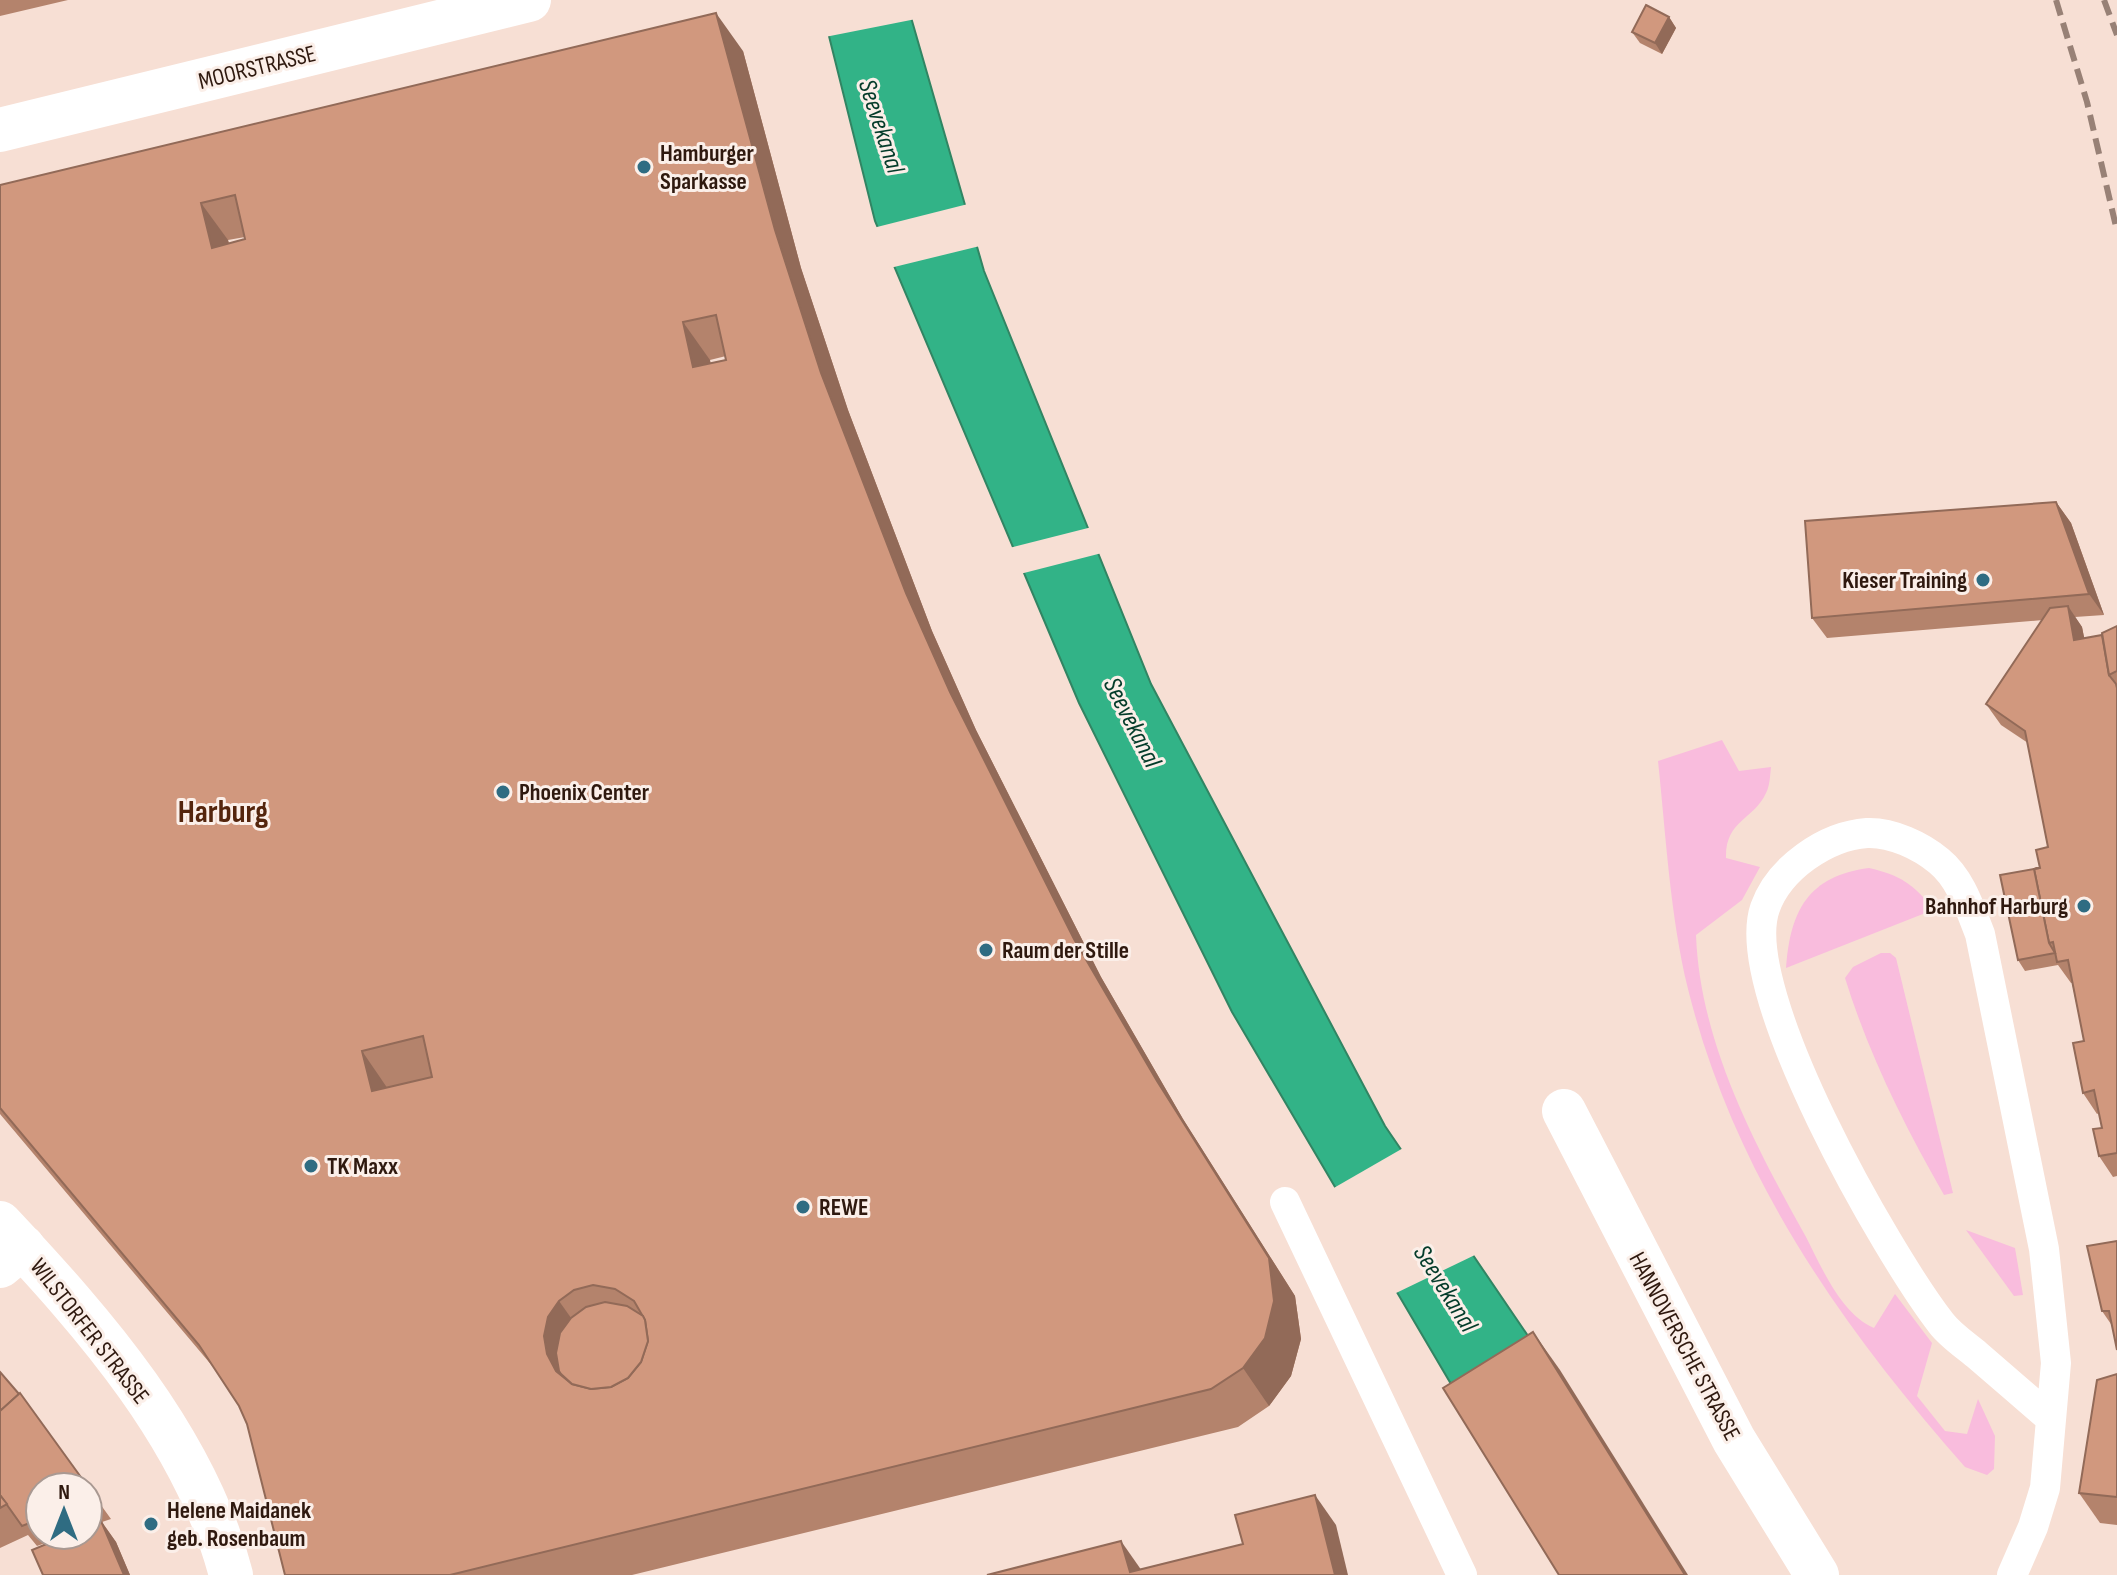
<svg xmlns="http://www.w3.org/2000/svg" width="2117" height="1575" font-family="'Sofia Sans Condensed',sans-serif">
	<rect width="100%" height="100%" fill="#f7dfd4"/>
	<g fill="#f9bcdd">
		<path d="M1722 740 1739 771 1771 767C1770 775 1770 786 1766 793 1754 820 1725 820 1726 858L1760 867 1742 900 1696 935C1700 1043 1755 1145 1806 1237 1822 1268 1841 1314 1874 1328L1895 1294 1932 1343 1917 1396 1945 1431 1967 1434 1978 1399 1995 1436 1994 1469 1987 1475 1965 1467C1840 1325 1734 1174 1688 989 1670 915 1666 836 1658 761Z"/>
		<path d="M1869 868C1899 875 1915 884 1933 910L1786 968C1790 911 1808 876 1869 868Z"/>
		<path d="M1881 953H1890L1896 958 1953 1193 1944 1195C1904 1125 1869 1055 1845 978L1853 967Z"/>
		<polygon points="1966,1230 2015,1248 2023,1295 2014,1296"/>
	</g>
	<polygon fill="#32b387" stroke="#318563" stroke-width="2" points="820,0 906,0 984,271 1151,684 1385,1126 1554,1374 1474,1423 1232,1012 1079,703 875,221"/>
	<g fill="#f7dfd4">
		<polygon points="816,0 911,0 916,19 825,37"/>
		<polygon points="968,204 980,246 890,268 873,228"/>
		<polygon points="1092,527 1102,553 1020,574 1009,548"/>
		<polygon points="1405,1147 1477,1254 1394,1294 1332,1189"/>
	</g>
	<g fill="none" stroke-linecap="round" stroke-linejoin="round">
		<g stroke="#fff" stroke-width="30">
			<polyline points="1285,1202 1462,1575"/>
			<path d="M2012 1575 2033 1527 2045 1488 2056 1363 2044 1249 1980 934C1970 909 1961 879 1939 861 1921 846 1892 832 1867 833 1826 836 1779 868 1765 908 1736 991 1887 1253 1941 1323 1950 1335 1965 1345 1977 1355 2001 1376 2026 1397 2050 1418"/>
		</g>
		<polyline stroke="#fff" stroke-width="44" points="0,1266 23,1247"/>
		<path stroke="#fff" stroke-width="44" d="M0 1223C94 1323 196 1439 231 1575"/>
		<g stroke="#fff" stroke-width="44">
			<polyline points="0,130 529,0"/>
			<polyline points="1564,1111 1734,1440 1817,1575"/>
		</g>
		<g stroke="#988176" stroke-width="6" stroke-dasharray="16 8" stroke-linecap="butt">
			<polyline points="2056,0 2087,102 2117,231"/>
			<polyline points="2104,0 2117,35"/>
		</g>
	</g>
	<g fill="#b4836c" fill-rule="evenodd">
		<polygon points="0,0 68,0 0,16"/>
		<polygon points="1669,17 1676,28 1662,54 1640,43 1632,32"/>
		<path d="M743 51 801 268 848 410 932 631 976 730 1101 977 1183 1119 1295 1296 1301 1339 1291 1376 1269 1406 1238 1427 632 1575H285L247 1424 239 1406 219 1374 0 1114V185ZM245 237V239L229 243 228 240ZM726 356V360L710 363V360Z"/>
		<polygon points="2056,502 2071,523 2104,615 2075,617 2082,627 2084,638 2102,635 2117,626 2117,1176 2113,1177 2099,1156 2102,1128 2099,1113 2097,1114 2083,1093 2084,1041 2072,983 2071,983 2058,965 2025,971 2018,960 2039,868 2048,847 2028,743 2001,725 1986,704 2043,620 1827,638 1812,618"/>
		<polygon points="2117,1241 2113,1327 2102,1311"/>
		<polygon points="0,1372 19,1394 20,1393 111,1519 102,1522 116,1542 130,1575 43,1575 88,1535 88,1487 40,1487 40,1535 68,1535 37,1546 28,1535 0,1548"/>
		<polygon points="2117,1374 2117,1525 2100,1523 2079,1493"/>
	</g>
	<g fill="#926a58">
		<polygon points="716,13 743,51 801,268 848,410 932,631 976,730 1101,977 1183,1119 1295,1296 1301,1339 1291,1376 1269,1406 1243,1368 1157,1081 1074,939 950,692 906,593 821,373 775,230"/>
		<polygon points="1669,17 1676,28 1662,54 1655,43"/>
		<polygon points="201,203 228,240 238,286 212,248"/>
		<polygon points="683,322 710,360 720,405 693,367"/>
		<polygon points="2056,502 2071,523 2104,615 2089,594"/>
		<polygon points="2068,606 2082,627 2089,661 2074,640"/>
		<polygon points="362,1051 388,1089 372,1091"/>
		<polygon points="559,1301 586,1339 574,1392 556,1371 547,1354 544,1336 548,1317"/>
		<polygon points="1533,1332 1560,1370 1688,1575 1685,1575"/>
		<polygon points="1315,1495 1336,1525 1348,1575 1335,1575"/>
		<polygon points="101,1521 116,1542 130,1575 124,1575"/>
		<polygon points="1121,1541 1142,1571 1130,1572"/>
	</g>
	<g fill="#d1987e" stroke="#926a58" stroke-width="2" fill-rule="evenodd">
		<polygon points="1646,5 1669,17 1655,43 1632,32"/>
		<path d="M716 13 775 230 821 373 906 593 950 692 1074 939 1157 1081 1269 1258 1274 1301 1265 1338 1243 1368 1211 1389 450 1575H285L247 1424 239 1406 199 1345 0 1108V185ZM235 195 245 239 212 248 201 203ZM716 315 726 360 693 367 683 322ZM423 1036 432 1077 372 1091 362 1051ZM593 1285 615 1289 634 1301 645 1320 648 1341 641 1362 628 1378 611 1387 591 1389 572 1384 556 1371 547 1354 544 1336 548 1317 559 1301 574 1290Z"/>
		<polygon points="2056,502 2089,594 1812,618 1805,521"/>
		<polygon points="2068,606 2074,640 2102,635 2109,675 2116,684 2117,688 2117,1153 2099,1156 2093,1129 2102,1128 2094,1090 2083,1093 2073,1043 2084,1041 2068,960 2057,962 2053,942 2049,943 2034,869 2040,868 2036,850 2048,847 2025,731 1986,704 2050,608"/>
		<polygon points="2117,626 2117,671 2109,675 2102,633"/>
		<polygon points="2039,868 2034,869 2049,943 2055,953 2018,960 2000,875"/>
		<polygon points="2117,1241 2117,1350 2109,1311 2102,1311 2087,1246"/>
		<polygon points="605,1302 627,1306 643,1316 645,1320 648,1341 641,1362 628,1378 611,1387 591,1389 572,1384 561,1374 559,1371 556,1353 560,1333 571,1318 586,1307"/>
		<polygon points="1533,1332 1685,1575 1559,1575 1443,1388"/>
		<polygon points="0,1372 19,1394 0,1411"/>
		<polygon points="2117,1374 2117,1497 2079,1493 2097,1380"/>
		<polygon points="20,1393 96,1498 88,1501 88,1487 40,1487 40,1519 22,1526 0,1495 0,1411"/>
		<polygon points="0,1495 7,1504 0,1508"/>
		<polygon points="1315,1495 1335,1575 987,1575 1121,1541 1130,1572 1243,1544 1235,1515"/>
		<polygon points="101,1521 124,1575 43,1575 32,1550 68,1535 88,1535 88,1527"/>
	</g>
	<g fill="#2f6c82" stroke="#fbefe9" stroke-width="3">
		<circle cx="644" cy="167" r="8"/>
		<circle cx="1983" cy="580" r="8"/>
		<circle cx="503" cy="792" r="8"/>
		<circle cx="2084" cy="906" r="8"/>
		<circle cx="986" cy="950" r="8"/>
		<circle cx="311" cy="1166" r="8"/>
		<circle cx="803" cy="1207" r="8"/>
		<circle cx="151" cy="1524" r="8"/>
	</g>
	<g text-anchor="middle" stroke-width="6" stroke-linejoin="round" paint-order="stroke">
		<g font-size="24" fill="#2f190f" stroke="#fbefe9">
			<text transform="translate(257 67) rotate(-14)" y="8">MOORSTRASSE</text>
			<text transform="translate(90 1331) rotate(52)" y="8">WILSTORFER STRASSE</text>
			<text transform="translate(1685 1346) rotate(62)" y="8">HANNOVERSCHE STRASSE</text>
		</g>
		<g font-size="24" font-weight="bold" fill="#2f190f" stroke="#fbefe9" text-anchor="start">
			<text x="660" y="161">Hamburger<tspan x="660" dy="28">Sparkasse</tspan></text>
			<text x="1967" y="588" text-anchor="end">Kieser Training</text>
			<text x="519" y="800">Phoenix Center</text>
			<text x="2068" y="914" text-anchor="end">Bahnhof Harburg</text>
			<text x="1002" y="958">Raum der Stille</text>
			<text x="327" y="1174">TK Maxx</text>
			<text x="819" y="1215">REWE</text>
			<text x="167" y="1518">Helene Maidanek<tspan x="167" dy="28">geb. Rosenbaum</tspan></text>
		</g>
		<g font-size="26" font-style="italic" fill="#043c2a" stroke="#fbefe9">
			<text transform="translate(882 126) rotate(72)" y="9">Seevekanal</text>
			<text transform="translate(1133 722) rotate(63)" y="9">Seevekanal</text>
			<text transform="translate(1446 1288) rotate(58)" y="9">Seevekanal</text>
		</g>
		<g font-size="32" font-weight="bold" fill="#54250d" stroke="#fbefe9">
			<text x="223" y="822">Harburg</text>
		</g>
	</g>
	<g transform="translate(64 1511)"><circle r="38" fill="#fbefe9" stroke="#a99992" stroke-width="2"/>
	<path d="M0-6L14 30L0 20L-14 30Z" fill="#2f6c82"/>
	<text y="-12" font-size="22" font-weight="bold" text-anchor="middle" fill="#2f190f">N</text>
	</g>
</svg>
